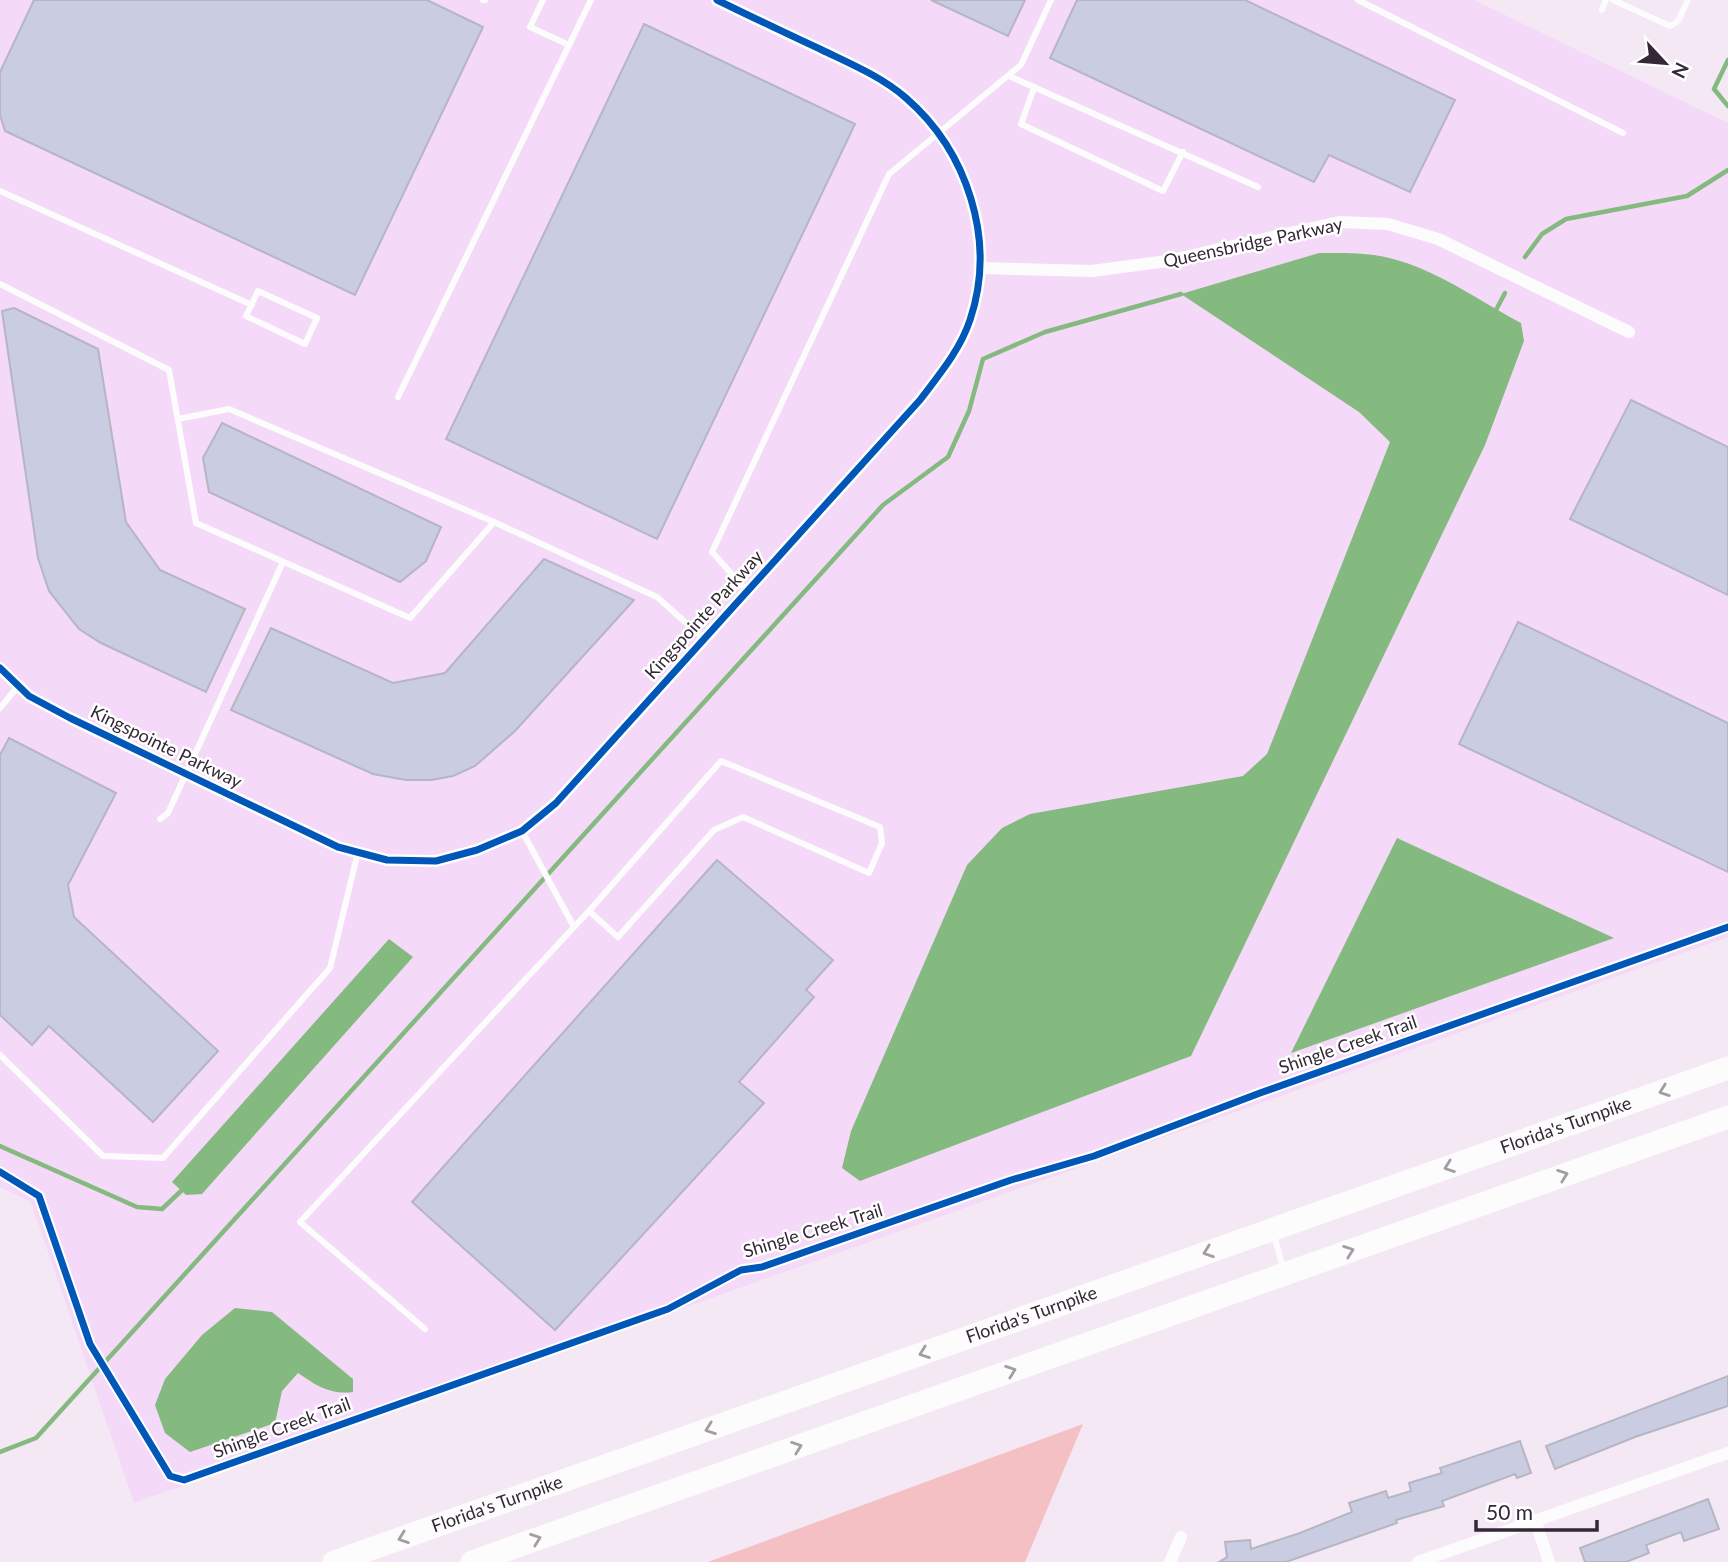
<svg xmlns="http://www.w3.org/2000/svg" width="1728" height="1562" font-family="Lato,sans-serif">
	<rect width="100%" height="100%" fill="#f3e8f4"/>
	<polygon fill="#f5d9f8" points="0,0 1474,0 1728,123 1728,937 134,1503 31,1202 0,1187"/>
	<polygon fill="#f5c0c4" points="1083,1424 1025,1562 708,1562"/>
	<g fill="#84ba7f">
		<path d="M1319 253C1347 253 1374 252 1400 261 1443 274 1481 302 1521 323L1524 341 1485 445 1191 1056 860 1181 842 1168 851 1131 967 865 1002 828 1030 814 1243 776 1267 754 1390 442 1359 412 1181 294Z"/>
		<polygon points="1397,838 1614,938 1291,1053"/>
		<polygon points="389,939 413,957 202,1194 186,1195 172,1182"/>
		<path d="M235 1308 272 1312 353 1379V1392C330 1395 317 1386 298 1373L282 1391 275 1423 190 1452 165 1433 155 1405 165 1379 202 1335Z"/>
	</g>
	<g fill="none" stroke-linecap="round" stroke-linejoin="round">
		<g stroke="#84ba7f" stroke-width="4.5">
			<polyline points="1728,60 1714,89 1728,106"/>
			<polyline points="1525,257 1542,234 1566,219 1687,196 1728,170"/>
			<polyline points="1496,310 1505,293"/>
			<polyline points="0,1146 137,1207 162,1209 181,1191"/>
			<polyline points="0,1452 36,1438 883,505 948,457 969,411 983,359 1045,332 1181,294"/>
		</g>
	</g>
	<g fill="#cacce1" stroke="#b6b6c3" stroke-width="2">
		<polygon points="34,0 427,0 483,27 355,295 5,131 0,115 0,72"/>
		<polygon points="931,0 1025,0 1008,36"/>
		<polygon points="1077,0 1245,0 1455,100 1410,192 1329,155 1314,182 1050,58"/>
		<polygon points="644,24 855,124 657,539 446,439"/>
		<polygon points="14,308 98,349 126,522 160,570 245,609 206,692 101,643 79,629 49,591 38,558 2,311"/>
		<polygon points="1631,400 1728,447 1728,595 1570,519"/>
		<polygon points="222,423 441,527 426,561 400,582 209,492 203,458"/>
		<polygon points="544,559 634,600 515,731 475,766 453,776 431,780 406,780 373,774 231,710 271,628 393,683 445,673"/>
		<polygon points="1518,622 1728,723 1728,872 1459,744"/>
		<polygon points="9,738 116,793 68,885 74,917 218,1051 153,1122 49,1026 32,1045 0,1015 0,755"/>
		<polygon points="717,860 833,960 806,990 814,997 739,1082 764,1103 555,1330 412,1202"/>
		<polygon points="1728,1376 1728,1406 1635,1437 1555,1469 1546,1446"/>
		<polygon points="1520,1441 1531,1473 1517,1478 1515,1474 1442,1501 1444,1506 1396,1520 1397,1523 1286,1562 1219,1562 1227,1557 1225,1542 1250,1540 1251,1549 1300,1533 1352,1512 1349,1503 1386,1491 1388,1498 1411,1491 1409,1483 1442,1473 1440,1468"/>
		<polygon points="1708,1499 1719,1529 1684,1541 1681,1532 1646,1545 1649,1553 1626,1562 1585,1562 1580,1548"/>
	</g>
	<g fill="none" stroke-linecap="round" stroke-linejoin="round">
		<g stroke="#fdfcfd" stroke-width="6">
			<polyline points="483,0 485,0"/>
			<polyline points="543,0 530,27 569,45"/>
			<polyline points="1358,0 1623,133"/>
			<polyline points="1613,0 1670,26 1678,21 1688,0"/>
			<polyline points="1602,10 1606,0"/>
			<polyline points="1009,76 1258,187"/>
			<polyline points="1034,88 1021,124 1163,191 1183,152"/>
			<polyline points="0,191 252,305"/>
			<polyline points="0,284 169,370 196,523 410,618 494,522 657,597 704,639"/>
			<polygon points="258,291 317,318 305,344 246,316"/>
			<polyline points="398,397 591,0"/>
			<polyline points="178,419 229,409 494,522"/>
			<polyline points="747,591 712,552 889,174 1021,65 1051,0"/>
			<polyline points="0,708 18,686"/>
			<polyline points="160,819 168,813 283,562"/>
			<polyline points="574,927 589,911 721,761 880,827 882,843 869,873 743,817 714,830 618,937 589,911"/>
			<polyline points="0,1055 103,1156 163,1158 330,968 358,852"/>
			<polyline points="1274,1235 1283,1268"/>
			<polyline points="425,1329 300,1222 574,927 522,831"/>
		</g>
		<g stroke="#fdfcfd" stroke-width="12">
			<polyline points="980,268 1092,271 1167,261 1339,222 1388,224 1438,239 1629,332"/>
			<path d="M0 668 29 696 70 718 338 847 387 860 436 861 477 850 522 831 556 803 920 400C939 375 960 350 970 320 997 240 967 151 906 98 882 77 851 64 822 50 787 34 752 17 717 0"/>
			<polyline points="1535,1520 1549,1562"/>
			<polyline points="1170,1562 1181,1537"/>
			<polyline points="1418,1562 1728,1453"/>
		</g>
		<g stroke="#fdfcfd" stroke-width="23">
			<path id="s1" d="M334 1562 1728 1068"/>
			<polyline points="472,1562 1728,1117"/>
		</g>
		<defs>
			<g id="cycleway">
				<path d="M0 668 29 696 70 718 338 847 387 860 436 861 477 850 522 831 556 803 920 400C939 375 960 350 970 320 997 240 967 151 906 98 882 77 851 64 822 50 787 34 752 17 717 0"/>
				<polyline points="0,1172 39,1196 90,1344 170,1476 184,1480 668,1309 741,1270 762,1267 1011,1180 1094,1156 1260,1093 1728,927"/>
			</g>
		</defs>
		<use href="#cycleway" stroke="#fff" stroke-width="11"/>
		<use href="#cycleway" stroke="#0057b8" stroke-width="7"/>
	</g>
	<defs><path id="oneway-chevron" d="M-2-3.5L2.5 0L-2 3.5" fill="none" stroke-width="1.6" stroke-linecap="round" stroke-linejoin="round" transform="scale(1.75)"/></defs>
	<g stroke="#a39ca3">
		<use href="#oneway-chevron" transform="translate(1664 1091) rotate(160)"/>
		<use href="#oneway-chevron" transform="translate(1449 1167) rotate(160)"/>
		<use href="#oneway-chevron" transform="translate(1563 1175) rotate(-20)"/>
		<use href="#oneway-chevron" transform="translate(1349 1251) rotate(-20)"/>
		<use href="#oneway-chevron" transform="translate(1208 1252) rotate(160)"/>
		<use href="#oneway-chevron" transform="translate(924 1353) rotate(160)"/>
		<use href="#oneway-chevron" transform="translate(1011 1371) rotate(-20)"/>
		<use href="#oneway-chevron" transform="translate(710 1429) rotate(160)"/>
		<use href="#oneway-chevron" transform="translate(797 1447) rotate(-20)"/>
		<use href="#oneway-chevron" transform="translate(403 1538) rotate(160)"/>
		<use href="#oneway-chevron" transform="translate(536 1539) rotate(-20)"/>
	</g>
	<g text-anchor="middle" stroke-width="5" stroke-linejoin="round" paint-order="stroke">
		<g font-size="18" fill="#342736" stroke="#fff">
			<text transform="translate(1253 243) rotate(-12)" y="6">Queensbridge Parkway</text>
			<text transform="translate(704 615) rotate(-48)" y="6">Kingspointe Parkway</text>
			<text transform="translate(166 747) rotate(26)" y="6">Kingspointe Parkway</text>
			<text transform="translate(1348 1045) rotate(-19)" y="6">Shingle Creek Trail</text>
			<text dy="6" stroke="none"><textPath href="#s1" startOffset="1307">Florida's Turnpike</textPath></text>
			<text transform="translate(813 1231) rotate(-17)" y="6">Shingle Creek Trail</text>
			<text dy="6" stroke="none"><textPath href="#s1" startOffset="740">Florida's Turnpike</textPath></text>
			<text transform="translate(282 1428) rotate(-20)" y="6">Shingle Creek Trail</text>
			<text dy="6" stroke="none"><textPath href="#s1" startOffset="173">Florida's Turnpike</textPath></text>
		</g>
	</g>
	<g transform="translate(1665 63) rotate(116)" stroke="#ffffff" stroke-width="5" paint-order="stroke">
	<path d="M0-5L12 26L0 18L-12 26Z" fill="#342736"/>
	<text y="-10" font-size="19" font-weight="bold" text-anchor="middle" fill="#342736">N</text>
	</g>
	<path d="M1476 1520v10h121v-10" fill="none" stroke="#342736" stroke-width="3.5"/>
	<text x="1486" y="1520" font-size="21" fill="#342736" stroke="#ffffff" stroke-width="5" paint-order="stroke">50 m</text>
</svg>
